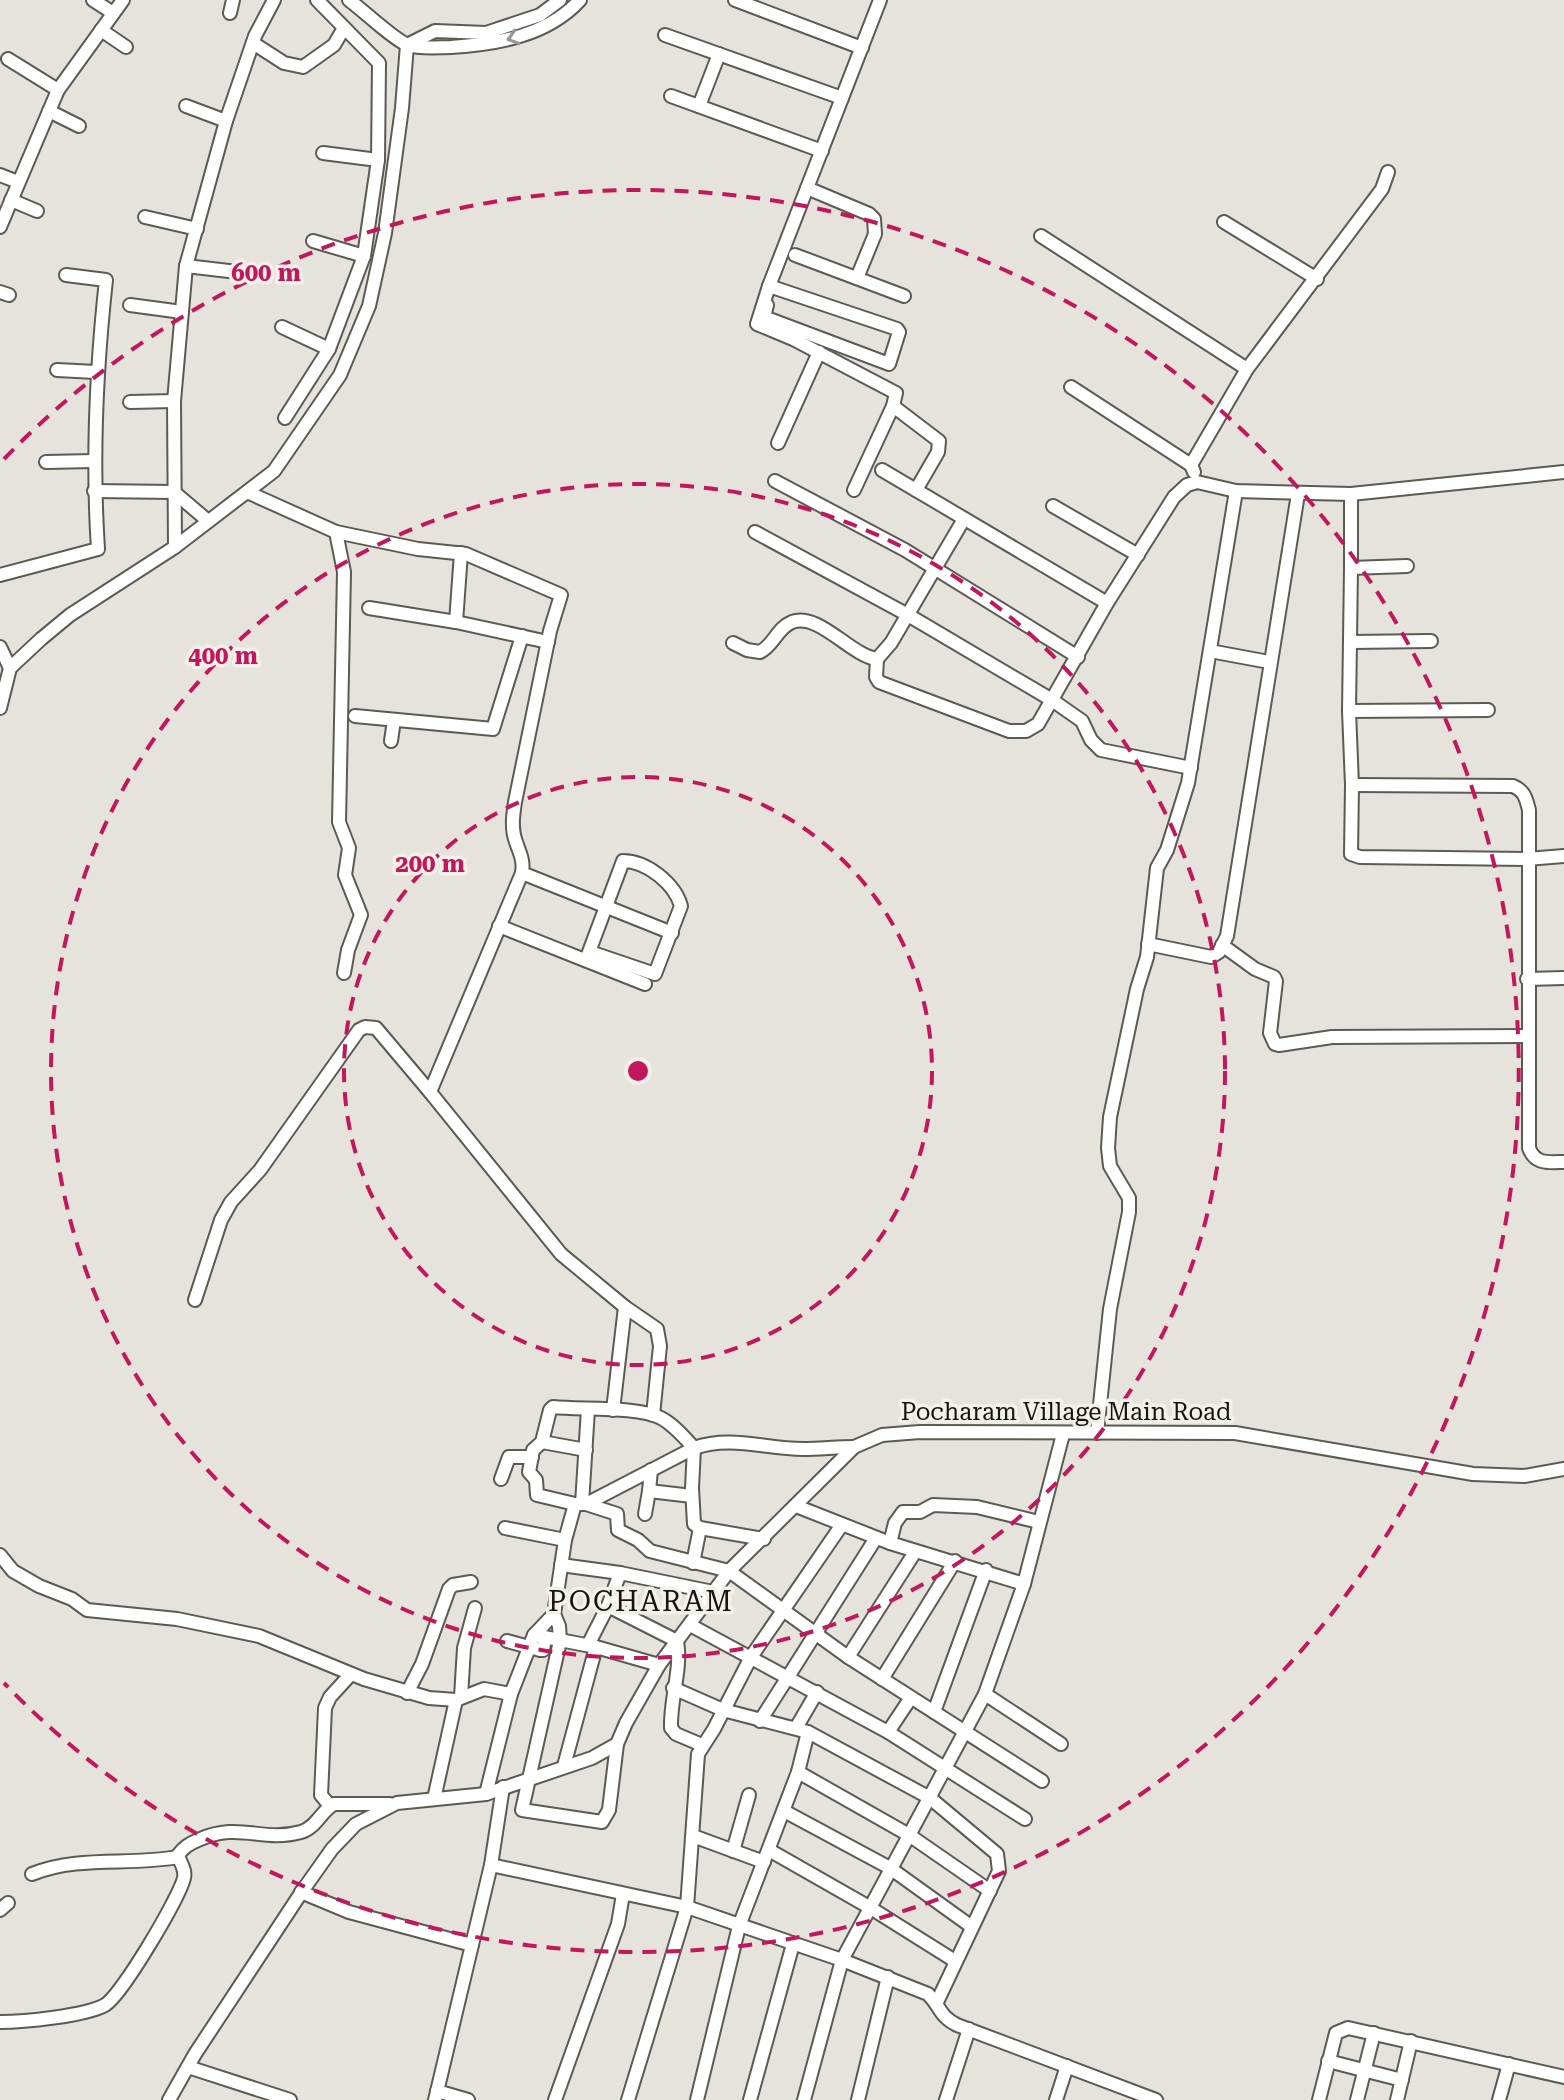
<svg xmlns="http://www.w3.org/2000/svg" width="1564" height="2100" font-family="'Roboto Serif',serif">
	<rect width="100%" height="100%" fill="#e5e3db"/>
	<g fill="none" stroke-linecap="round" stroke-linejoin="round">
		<defs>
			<g id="street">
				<polyline points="93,0 113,13"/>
				<path d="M349 0C363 10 394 40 408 45 420 49 438 47 451 47 497 44 547 36 580 0"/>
				<polyline points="735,0 862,48"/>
				<polyline points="230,13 233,0"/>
				<polyline points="101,30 126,47"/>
				<polyline points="665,35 842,98"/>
				<polyline points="253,43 284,63 303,67 334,45 344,28"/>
				<polyline points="407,45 435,31 486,33 540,15 560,0"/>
				<polyline points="8,59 58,90"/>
				<polyline points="671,96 822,151"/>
				<polyline points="186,106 226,121"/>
				<polyline points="699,106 719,54"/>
				<polyline points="49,111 79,126"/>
				<polyline points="323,153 378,160"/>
				<polyline points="0,175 18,182"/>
				<polyline points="807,188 869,214 874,219 875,234 857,278"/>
				<polyline points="11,200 37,211"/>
				<polyline points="145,217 197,229"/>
				<polyline points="1224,222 1317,279"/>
				<polyline points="0,227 58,90 123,0"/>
				<polyline points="1041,236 1247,369"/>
				<polyline points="313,241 364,256"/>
				<polyline points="795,255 904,296"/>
				<polyline points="186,266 246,273"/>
				<polyline points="0,292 9,295"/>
				<polyline points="130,305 182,312"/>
				<polyline points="767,305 764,317 889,364 899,332 897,329 769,286"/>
				<polyline points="282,327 329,349"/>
				<polyline points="57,370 96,372"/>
				<polyline points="1071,387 1191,465 1194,472"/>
				<polyline points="130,402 174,401"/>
				<polyline points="893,406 939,441 938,452 916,490"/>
				<polyline points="285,418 329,349 364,256 378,160 379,63 317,0"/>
				<polyline points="778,443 819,352"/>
				<polyline points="46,462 94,461"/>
				<polyline points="1191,465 1247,369 1382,189 1388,172"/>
				<polyline points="882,470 1107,603"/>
				<polyline points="775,481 905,550 1078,657"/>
				<polyline points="854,490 893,406 896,393 793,339 757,324 769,286 880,0"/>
				<polyline points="94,491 174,492 208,521"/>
				<polyline points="247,492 336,532 344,572 339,822 349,848 345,875 361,915 348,950 344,973"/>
				<polyline points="1351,494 1351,568"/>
				<polyline points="1053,506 1138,555"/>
				<path d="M336 532 418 549 466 554 561 595 550 631 515 802C513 815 511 829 516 842 520 854 524 860 522 873L430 1092 561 1254 625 1307 657 1329 660 1346 653 1415"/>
				<polyline points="755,532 908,615 1052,700 1082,721 1091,740 1101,750 1191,768"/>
				<polyline points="175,547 174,401 186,266 226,121 255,36 274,0"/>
				<polyline points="1407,566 1351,568 1349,711 1352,785 1351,854 1360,857 1527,859 1564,856"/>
				<path d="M0 575 98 549C92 458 96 371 106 280L66 275"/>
				<polyline points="369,608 456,622 548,642"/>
				<polyline points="456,622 461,553"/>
				<polyline points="1351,642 1431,641"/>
				<path d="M733 643 747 650 760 652C774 645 777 628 792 622 819 612 851 656 877 659L891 643 964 519"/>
				<polyline points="0,647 10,668"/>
				<polyline points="1210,651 1269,662"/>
				<polyline points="877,659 876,677 879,682 1009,731 1026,731 1038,724 1107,603 1174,497 1187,485 1197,482 1236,491 1351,494 1564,472"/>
				<polyline points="0,708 10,668 41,639 70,615 175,547 274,471 340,375 369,306 385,233 402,108 407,45"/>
				<polyline points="1349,711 1488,710"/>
				<polyline points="355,716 493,729 522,636"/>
				<polyline points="391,741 394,720"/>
				<path d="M1352 785 1513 786C1525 791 1526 799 1529 810V1148C1535 1165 1549 1162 1564 1162"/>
				<polyline points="522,873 672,933"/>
				<polyline points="499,926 645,984"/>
				<polyline points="1148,944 1211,957 1219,952 1227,936 1298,494"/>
				<polyline points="1222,945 1255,969 1274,977 1276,981 1270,1033 1275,1044 1279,1045 1332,1037 1528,1036"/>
				<path d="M586 960 623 861C647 861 675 884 681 906L655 974 590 952"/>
				<polyline points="1527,979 1564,978"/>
				<polyline points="195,1300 221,1220 231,1202 260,1170 359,1030 365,1027 376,1028 430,1092"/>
				<polyline points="613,1410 625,1307"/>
				<polyline points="1097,1433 1110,1309 1129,1212 1129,1198 1110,1166 1108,1148 1110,1117 1137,989 1147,957 1157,868 1167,850 1188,783 1236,491"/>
				<polyline points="542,1442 586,1450"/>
				<polyline points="651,1470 649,1491 692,1496"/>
				<polyline points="501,1479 509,1457 532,1457"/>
				<polyline points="582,1504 588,1409"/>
				<polyline points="586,1504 617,1514 618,1530 638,1540 650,1551 729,1571 848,1657 1042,1781"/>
				<polyline points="796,1506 890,1543 1024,1584"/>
				<polyline points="645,1514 649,1491"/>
				<polyline points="505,1528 565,1540"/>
				<path d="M764 1539 700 1528 694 1524 692 1488 694 1448C684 1437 674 1425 661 1418 638 1406 581 1410 553 1407L550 1410 542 1442 533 1450 529 1472 536 1480 537 1495 575 1504H586L694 1448C731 1435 765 1449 803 1449 820 1449 837 1447 854 1447"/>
				<polyline points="890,1543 895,1523 903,1512 920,1512 933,1505 977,1507 1039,1522"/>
				<polyline points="0,1555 13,1571 39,1586 72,1599 87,1610 177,1619 259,1636 364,1679 429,1698 456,1700 484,1689 511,1694"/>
				<polyline points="693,1563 700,1528"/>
				<polyline points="561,1565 620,1573"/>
				<path d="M608 1606 677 1641C682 1670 670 1698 671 1728L676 1734 702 1745"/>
				<polyline points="554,1614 559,1626 560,1641 522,1810 602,1822 609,1810 617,1744"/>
				<polyline points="690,1625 888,1732 1025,1819"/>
				<polyline points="534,1635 554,1614 565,1540 575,1504"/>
				<polyline points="507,1641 540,1650 543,1650 545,1638"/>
				<polyline points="588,1645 608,1606 620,1573 713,1592"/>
				<polyline points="848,1657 915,1552"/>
				<polyline points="882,1679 955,1561"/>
				<polyline points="673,1688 723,1710 808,1732 930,1798 997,1854 999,1871 937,2002"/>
				<polyline points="407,1693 422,1664 449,1589 453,1585 471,1582"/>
				<polyline points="985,1694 1061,1744"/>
				<polyline points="461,1697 464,1648 475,1608"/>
				<polyline points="934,1712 986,1570"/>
				<polyline points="760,1721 876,1538"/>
				<polyline points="796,1728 817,1692"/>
				<polyline points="888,1732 910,1699"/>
				<polyline points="564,1766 596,1647"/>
				<polyline points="798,1772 909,1835 990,1891"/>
				<polyline points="486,1794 511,1694 534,1635 596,1647 659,1665"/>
				<polyline points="434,1799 456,1700"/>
				<polyline points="330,1806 321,1795 325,1708 330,1697 351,1674"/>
				<polyline points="784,1811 890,1868 972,1927"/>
				<polyline points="693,1836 764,1862"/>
				<polyline points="769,1850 869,1907 955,1961"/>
				<polyline points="733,1851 749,1795"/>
				<path d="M491 1865 687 1907 842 1960 928 1994C941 2007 939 2016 957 2025L1156 2100"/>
				<path d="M32 1874C80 1855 128 1866 178 1857"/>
				<polyline points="301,1892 349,1912 472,1945"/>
				<polyline points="0,1910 8,1903"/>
				<path d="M0 2022C23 2022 85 2016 105 2005 122 1995 179 1898 184 1878 186 1869 180 1863 178 1855 184 1847 189 1844 198 1840 240 1821 261 1843 301 1832 316 1828 321 1811 334 1804H390"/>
				<polyline points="1328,2061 1402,2080"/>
				<polyline points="188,2067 290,2100"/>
				<polyline points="437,2091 468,2100"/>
				<polyline points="169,2100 195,2054 303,1890 332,1849 356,1824 397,1803 486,1794 592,1758 617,1744 626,1723 659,1665 729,1571 854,1447 882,1435 920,1432 1235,1433 1473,1474 1524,1476 1564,1469"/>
				<polyline points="435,2100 491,1865 503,1787"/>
				<polyline points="555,2100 618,1924 623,1894"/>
				<polyline points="628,2100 687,1907 698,1754 714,1729 751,1657 841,1526"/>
				<polyline points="697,2100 739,1926 798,1772 808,1732"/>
				<polyline points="750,2100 793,1944"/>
				<polyline points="804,2100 842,1960 985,1694 1024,1584 1063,1434"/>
				<polyline points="858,2100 888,1977"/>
				<polyline points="946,2100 969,2029"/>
				<polyline points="1056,2100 1067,2066"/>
				<polyline points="1319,2100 1336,2033 1348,2028 1564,2077"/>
				<polyline points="1357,2100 1374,2033"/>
				<polyline points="1397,2100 1411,2041"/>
				<polyline points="1499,2100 1509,2064"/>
			</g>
		</defs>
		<use href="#street" stroke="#5c5a53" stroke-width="16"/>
		<use href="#street" stroke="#fff" stroke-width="12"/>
	</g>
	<defs><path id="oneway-chevron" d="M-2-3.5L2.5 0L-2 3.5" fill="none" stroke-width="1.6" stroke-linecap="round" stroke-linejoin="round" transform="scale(2)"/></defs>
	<use stroke="#969594" href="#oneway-chevron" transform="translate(513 38) rotate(163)"/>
	<g fill="none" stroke="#c2185b" stroke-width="4" stroke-dasharray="14 10">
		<circle cx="638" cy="1071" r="294"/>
		<circle cx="638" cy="1071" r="587"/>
		<path d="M4 459A881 881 0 1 1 4 1683"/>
	</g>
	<g text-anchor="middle" stroke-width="7" stroke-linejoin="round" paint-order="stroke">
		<g font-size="24" fill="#151411" stroke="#f2f0e8">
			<text x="1066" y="1420">Pocharam Village Main Road</text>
		</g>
		<g font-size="28" letter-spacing="2" fill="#151411" stroke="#f2f0e8">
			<text x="641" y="1611">POCHARAM</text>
		</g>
	</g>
	<circle cx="638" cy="1071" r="12" fill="#c2185b" stroke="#f2f0e8" stroke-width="4"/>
	<g font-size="24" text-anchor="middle" font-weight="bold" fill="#c2185b" stroke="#f2f0e8" stroke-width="7" stroke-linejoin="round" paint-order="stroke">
		<text x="266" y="281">600 m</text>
		<text x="223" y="664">400 m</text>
		<text x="430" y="872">200 m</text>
	</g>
</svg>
